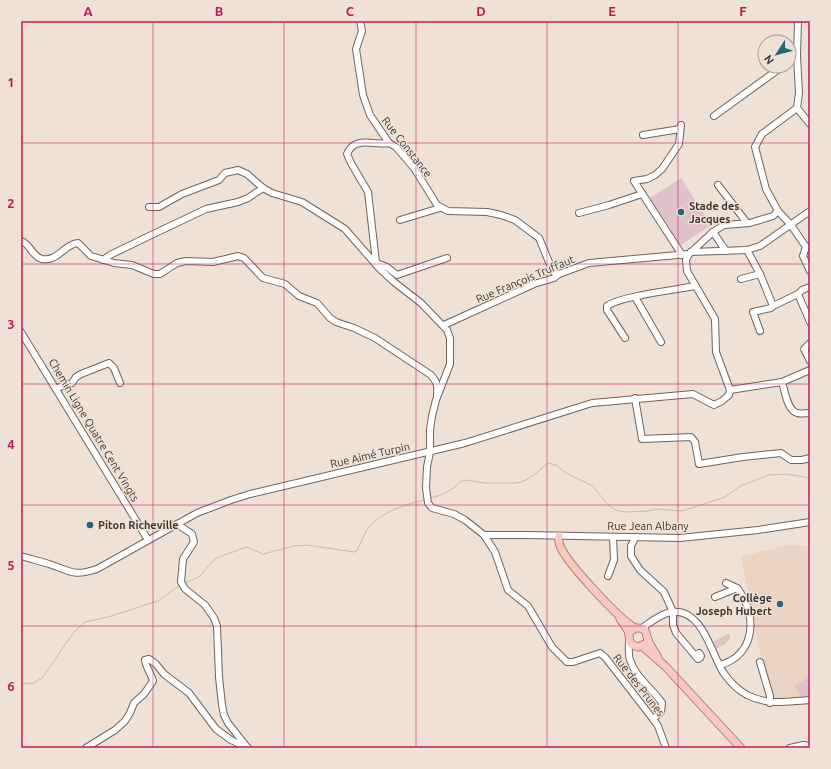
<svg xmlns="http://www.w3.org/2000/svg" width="831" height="769" font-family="Ubuntu,sans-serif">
	<rect width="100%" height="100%" fill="#efe1d5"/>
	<polygon fill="#ead5c4" points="786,545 810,546 810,697 775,699 772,696 762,663 741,557"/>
	<g fill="#e0c2cb">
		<polygon points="681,178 711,225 681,245 650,198"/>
		<polygon points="730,633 730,639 724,645 716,649 713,642"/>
		<polygon points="810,677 810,696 801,697 794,685"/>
	</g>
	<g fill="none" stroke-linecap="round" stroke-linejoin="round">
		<g stroke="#b7c3a4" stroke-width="1">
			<polyline points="430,498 441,495 454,488 460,482 466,480 484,483 517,483 526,480 535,474 548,463 556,465 566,473 593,486 606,503 612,508 619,511 626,512 648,511 657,509 682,511 725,497 740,486 769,475 786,474 810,478"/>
			<path d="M185 583 199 577 216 558 247 547 263 554 294 546 307 545 354 552 357 551C360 545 362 539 365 533 377 513 403 505 425 500"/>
			<polyline points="21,684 34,683 43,677 74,632 85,622 108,617 158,601 180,585"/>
		</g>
		<defs>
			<g id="minor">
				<polyline points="360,21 362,31 356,49 363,95 370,115 389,143 396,147 414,168 437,205 448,211 487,212 501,215 515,220 539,238 551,267 555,273 559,274"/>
				<polyline points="798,21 797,56 799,93 797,108 762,134 755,147 766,189 778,211 791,225 806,247 803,256 810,271"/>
				<polyline points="789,62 797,56"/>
				<polyline points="797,108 810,124"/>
				<polyline points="714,116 783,66"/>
				<polyline points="681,125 679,144 662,169 655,175 647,179 634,181 682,255"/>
				<polyline points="643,135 680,129"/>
				<polyline points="718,185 747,223"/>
				<polyline points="149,207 159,207 182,194 219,180 225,173 238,170 247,174 263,188 272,193 302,202 345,229 379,268 394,282 421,303 447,330 450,338 450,364 436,400 432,416 430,430 430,452 427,467 426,488 428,503 432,508 454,514 465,520 484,535 495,552 508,590 528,606 552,647 567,662 573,662 600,653 605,657 653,719 658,726 666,748"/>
				<polyline points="579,213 609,205 642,194"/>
				<polyline points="400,220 440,208"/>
				<polyline points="713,232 726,251"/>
				<path d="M21 241C31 244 31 256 42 259 58 262 64 244 78 243L91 256 114 263 132 265 154 274H160L177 263 186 261 213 262 238 256 244 258 263 278 285 284 299 296 317 303 330 318 336 322 354 328 375 338 431 375C437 382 438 386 437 395"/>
				<polyline points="747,250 760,274 773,306 771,308 753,312 760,331"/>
				<polyline points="691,252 747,250 760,246 810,211"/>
				<polyline points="103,260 110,255 145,238 206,209 238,202 248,198 263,188"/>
				<path d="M376 262 368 192 351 163 347 154C355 135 373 146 389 143"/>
				<polyline points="377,263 387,267 397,275 447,258"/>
				<polyline points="741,279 760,274"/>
				<polyline points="810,287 802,290 798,294 810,322"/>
				<polyline points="635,297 661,342"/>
				<polyline points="773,306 798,294"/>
				<polyline points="444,325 534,284 554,278 559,274 589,263 689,254"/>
				<polyline points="21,332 148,540"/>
				<path d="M625 338 607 310V306C621 296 675 290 695 286"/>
				<polyline points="810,343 804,349 810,361"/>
				<path d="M782 382C785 391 787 410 797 413 801 414 806 413 810 413"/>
				<polyline points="57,388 72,383 76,377 81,374 109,363 114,368 120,383"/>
				<polyline points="730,390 716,352 715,319 687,271 686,260 689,254 713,232 724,225 750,223 773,216 778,211"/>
				<polyline points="730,390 782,382 810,370"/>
				<polyline points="635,398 642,439 691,437 695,442 699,464 743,457 781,453 791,460 802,460 810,458"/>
				<polyline points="177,524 192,534 194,542 183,559 181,582 185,589 205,605 214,618 217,626 219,677 222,705 224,715 228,723 247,747"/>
				<polyline points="484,535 527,535 680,538 758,530 810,522"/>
				<polyline points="635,538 631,546 631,556 640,570 664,592 673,612 673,625 676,633 698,659 700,658 701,656 699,653 695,655"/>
				<path d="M21 556C30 559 40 561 49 564 71 571 72 577 97 569L197 513 231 500 250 494 465 443 592 403 693 394 714 405 722 401 729 395 730 390"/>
				<polyline points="608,576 614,560 613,537"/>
				<polyline points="726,583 737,588"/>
				<path d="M715 597 737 588C758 614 756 655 720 665"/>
				<path d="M642 628C651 622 660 614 671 612 702 607 711 653 723 672 729 681 738 690 747 695 769 706 787 701 810 700"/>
				<path d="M629 641C629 647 628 654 630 660 636 678 652 688 662 703L661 712 653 719"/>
				<polyline points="760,662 770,696 770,703"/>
				<path d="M86 748 115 730 125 721 130 713 134 703 144 694 153 681C151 673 146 668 145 660L149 659 156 664 164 674 189 693 216 729 231 740 248 748"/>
				<polyline points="790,748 803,745 810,746"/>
			</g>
			<g id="major">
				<path d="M559 536C558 541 559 544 561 548 569 565 619 619 635 628"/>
				<path d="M620 619C623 623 626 627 628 631 631 639 626 644 638 647L645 644"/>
				<path d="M629 633 635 628C649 627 645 635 649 642 651 647 655 652 658 657"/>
				<polyline points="642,646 665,666 741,748"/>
			</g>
		</defs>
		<use href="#minor" stroke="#71645a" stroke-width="8"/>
		<use href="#major" stroke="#b47f74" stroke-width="9"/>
		<use href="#minor" stroke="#fff" stroke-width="6"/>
		<use href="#major" stroke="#f8c9c1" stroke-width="7"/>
	</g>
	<path fill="none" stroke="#c2185b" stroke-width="1" stroke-opacity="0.55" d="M153 21V748M284 21V748M416 21V748M547 21V748M678 21V748M21 143H810M21 264H810M21 384H810M21 505H810M21 626H810"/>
	<g fill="#24677a" stroke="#efe1d5" stroke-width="1.5">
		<circle cx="681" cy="212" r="4"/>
		<circle cx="90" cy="525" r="4"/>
		<circle cx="780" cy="604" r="4"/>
	</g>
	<g text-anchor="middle" stroke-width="3" stroke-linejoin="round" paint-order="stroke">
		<g font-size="11" fill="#3e3833" stroke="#efe1d5">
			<text transform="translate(407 147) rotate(52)" y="4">Rue Constance</text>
			<text transform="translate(525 279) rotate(-23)" y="4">Rue François Truffaut</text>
			<text transform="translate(94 430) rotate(59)" y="4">Chemin Ligne Quatre Cent Vingts</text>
			<text transform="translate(370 455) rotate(-13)" y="4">Rue Aimé Turpin</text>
			<text x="648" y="530">Rue Jean Albany</text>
			<text transform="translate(639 685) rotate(52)" y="4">Rue des Prunes</text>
		</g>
		<g font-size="11" font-weight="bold" fill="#3e3833" stroke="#efe1d5" text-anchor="start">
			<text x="689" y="210">Stade des<tspan x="689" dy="13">Jacques</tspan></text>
			<text x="98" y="529">Piton Richeville</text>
			<text x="772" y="602" text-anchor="end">Collège<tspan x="772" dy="13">Joseph Hubert</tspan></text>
		</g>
	</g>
	<rect width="831" height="769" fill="none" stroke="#efe1d5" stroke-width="44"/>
	<g transform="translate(777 54) rotate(234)"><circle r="19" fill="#efe1d5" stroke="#a89d94"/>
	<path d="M0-3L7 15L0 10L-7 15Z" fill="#24677a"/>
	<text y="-6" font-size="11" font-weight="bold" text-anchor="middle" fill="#3e3833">N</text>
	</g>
	<rect x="22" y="22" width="787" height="725" fill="none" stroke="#c2185b" stroke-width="1.5"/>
	<g font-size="13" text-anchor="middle" font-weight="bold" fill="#c2185b">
		<text x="88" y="16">A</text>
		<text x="219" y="16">B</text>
		<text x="350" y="16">C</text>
		<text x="481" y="16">D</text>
		<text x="612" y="16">E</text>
		<text x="743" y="16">F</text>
		<text x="11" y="87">1</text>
		<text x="11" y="208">2</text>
		<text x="11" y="329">3</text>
		<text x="11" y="449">4</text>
		<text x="11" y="570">5</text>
		<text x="11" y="691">6</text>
	</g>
</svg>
